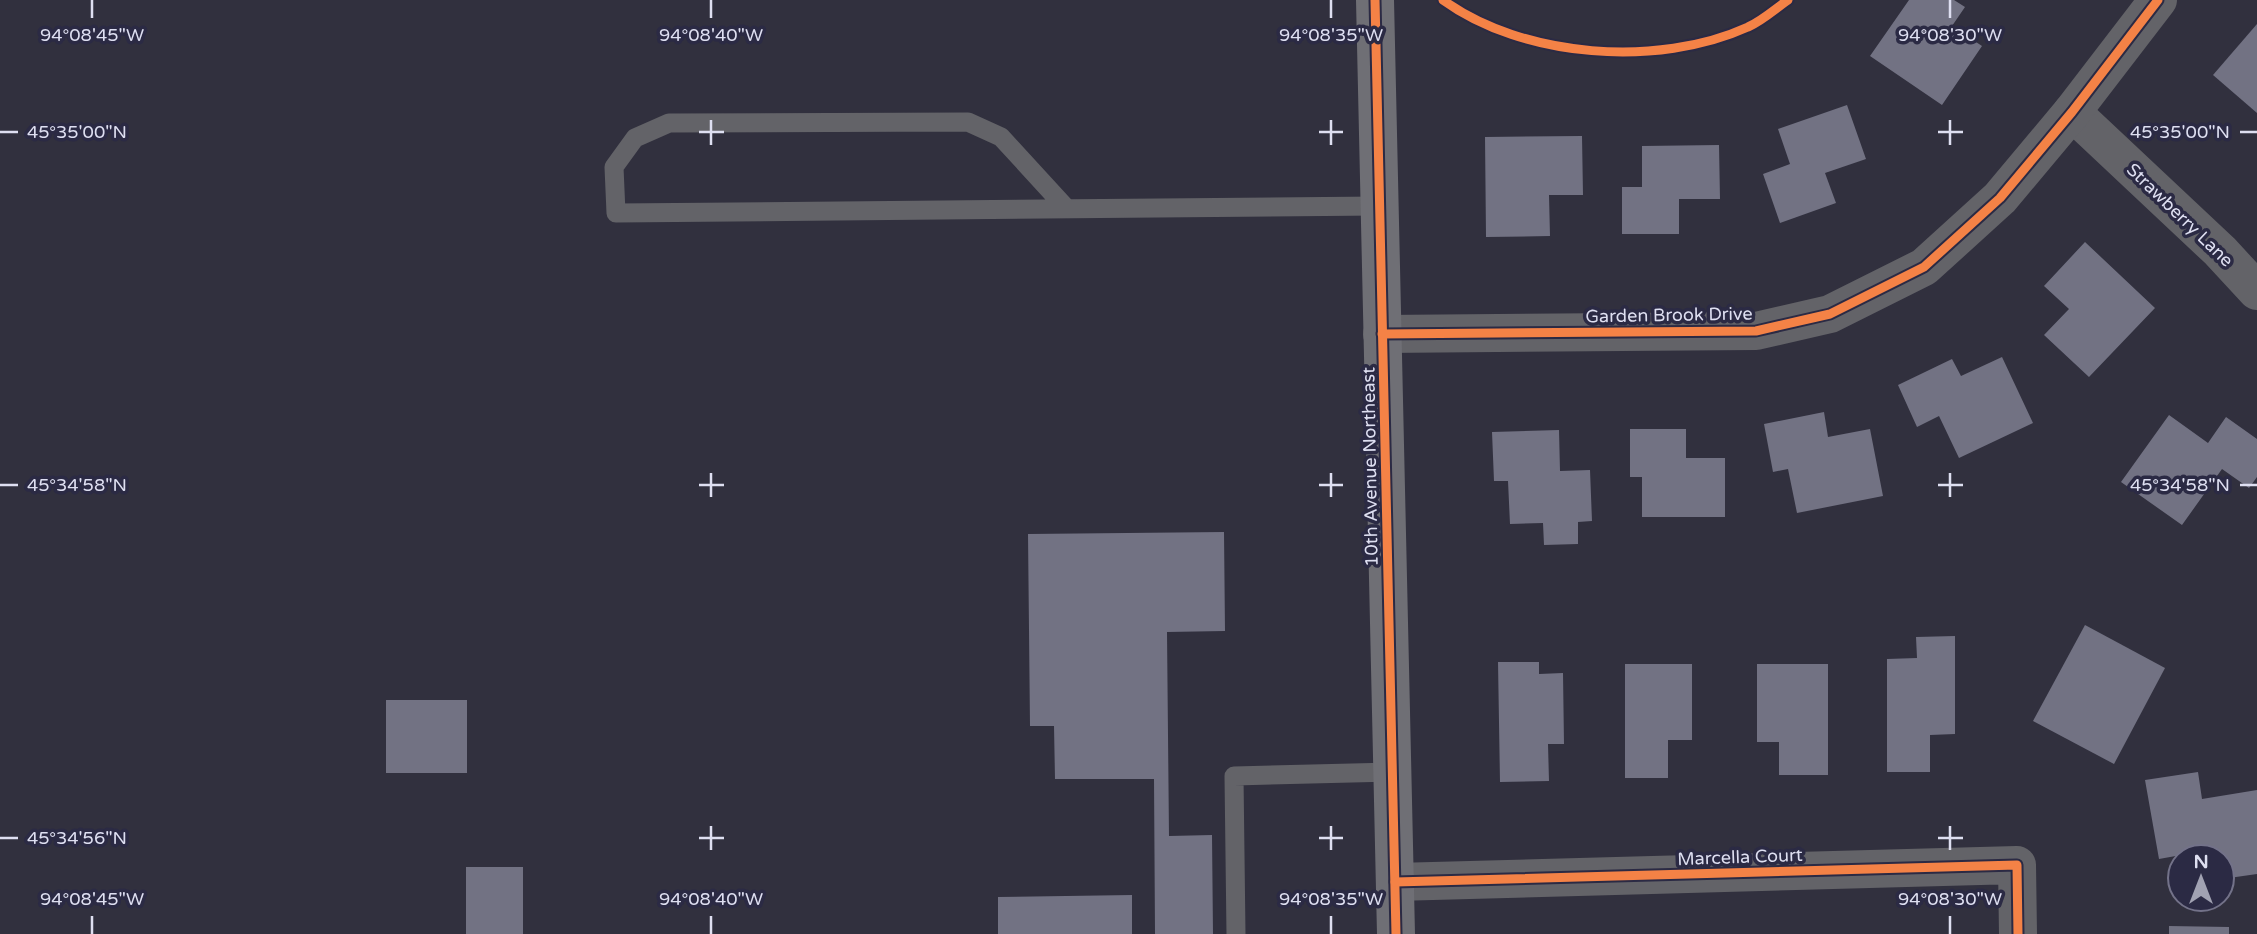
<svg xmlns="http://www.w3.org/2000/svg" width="2257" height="934" font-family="'Varela Round',sans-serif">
	<rect width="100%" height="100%" fill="#31303e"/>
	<g fill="#727283">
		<polygon points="1909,0 1954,0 1965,7 1952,26 1982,46 1942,105 1870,56"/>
		<polygon points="2257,24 2257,113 2213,75"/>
		<polygon points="1847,105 1866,159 1825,173 1836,203 1780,223 1763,174 1790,164 1778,129"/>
		<polygon points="1582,136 1583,195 1549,195 1550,236 1486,237 1485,137"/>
		<polygon points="1719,145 1720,199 1679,199 1679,234 1622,234 1622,187 1642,187 1642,146"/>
		<polygon points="2085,242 2155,308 2089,377 2044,335 2069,309 2044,286"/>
		<polygon points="2002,357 2033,423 1959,458 1939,416 1917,427 1898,385 1952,359 1961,376"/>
		<polygon points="1824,412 1828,437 1870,429 1883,496 1797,513 1788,469 1773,472 1764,424"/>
		<polygon points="2169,415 2208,443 2226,417 2257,439 2257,477 2249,488 2222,469 2182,525 2121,482"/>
		<polygon points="1630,429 1686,429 1686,458 1725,458 1725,517 1642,517 1642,477 1630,477"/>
		<polygon points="1559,430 1560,471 1590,470 1592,521 1578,522 1578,544 1544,545 1543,523 1510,524 1508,481 1494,481 1492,432"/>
		<polygon points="1224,532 1225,631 1167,632 1169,836 1212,835 1213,934 1155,934 1154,779 1055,779 1054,726 1030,726 1028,534"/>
		<polygon points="2085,625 2165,668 2114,764 2033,721"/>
		<polygon points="1955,636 1955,734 1930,735 1930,772 1887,772 1887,659 1917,658 1916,637"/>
		<polygon points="1498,662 1539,662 1539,674 1563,673 1564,744 1548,744 1549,781 1500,782"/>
		<polygon points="1625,664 1692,664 1692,740 1668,740 1668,778 1625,778"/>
		<polygon points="1757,664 1828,664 1828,775 1779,775 1779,742 1757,742"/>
		<rect x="386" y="700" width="81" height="73"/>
		<polygon points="2198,772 2202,799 2257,790 2257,874 2222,879 2222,857 2210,857 2209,850 2159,859 2145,780"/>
		<rect x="466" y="867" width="57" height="67"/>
		<polygon points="1132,895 1132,934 998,934 998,897"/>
		<polygon points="2169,926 2229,927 2229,934 2169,934"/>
	</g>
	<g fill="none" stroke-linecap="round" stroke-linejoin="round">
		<g stroke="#636368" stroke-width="19">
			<polyline points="1067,209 1001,137 968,122 669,123 635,138 614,167 616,213 1379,206"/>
			<polyline points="1236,934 1234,776 1393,772"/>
		</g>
		<g stroke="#636368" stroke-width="38">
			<polyline points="2072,112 2220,251 2257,291"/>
			<polyline points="1382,334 1756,331 1830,314 1924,267 2000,198 2072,112 2158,0"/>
			<polyline points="1395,882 2017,865 2018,934"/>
		</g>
		<polyline stroke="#6f6f75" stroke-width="38" points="1375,0 1396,934"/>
		<defs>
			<g id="cycleway">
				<polyline points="1375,0 1396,934"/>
				<path d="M1443 0C1523 58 1658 68 1748 27 1762 21 1775 9 1788 0"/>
				<polyline points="1382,334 1756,331 1830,314 1924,267 2000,198 2072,112 2158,0"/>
				<polyline points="1395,882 2017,865 2018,934"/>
			</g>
		</defs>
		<use href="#cycleway" stroke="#2b2a44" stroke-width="13"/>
		<use href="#cycleway" stroke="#f48246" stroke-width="9"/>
	</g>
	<path fill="none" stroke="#dedff1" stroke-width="2.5" d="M92 0V18M711 0V18M1331 0V18M1950 0V18M711 120V145M1331 120V145M1950 120V145M0 132H18M699 132H724M1319 132H1343M1938 132H1963M2240 132H2257M711 473V497M1331 473V497M1950 473V497M0 485H18M699 485H724M1319 485H1343M1938 485H1963M2240 485H2257M711 826V850M1331 826V850M1950 826V850M0 838H18M699 838H724M1319 838H1343M1938 838H1963M92 916V934M711 916V934M1331 916V934M1950 916V934"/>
	<g text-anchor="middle" stroke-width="7" stroke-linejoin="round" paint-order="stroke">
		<g font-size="18" fill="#dedff1" stroke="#2b2a44">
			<text transform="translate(2180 215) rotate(44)" y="6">Strawberry Lane</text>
			<text transform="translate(1669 315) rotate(-1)" y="6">Garden Brook Drive</text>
			<text transform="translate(1370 467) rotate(-91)" y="6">10th Avenue Northeast</text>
			<text transform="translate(1740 857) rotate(-2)" y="6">Marcella Court</text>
		</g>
	</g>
	<g font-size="18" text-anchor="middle" fill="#dedff1" stroke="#2b2a44" stroke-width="7" stroke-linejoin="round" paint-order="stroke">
		<text x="92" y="41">94°08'45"W</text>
		<text x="711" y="41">94°08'40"W</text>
		<text x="1331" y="41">94°08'35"W</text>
		<text x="1950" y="41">94°08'30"W</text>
		<text x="77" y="138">45°35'00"N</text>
		<text x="2180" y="138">45°35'00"N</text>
		<text x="77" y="491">45°34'58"N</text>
		<text x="2180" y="491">45°34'58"N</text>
		<text x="77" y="844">45°34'56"N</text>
		<text x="92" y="905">94°08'45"W</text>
		<text x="711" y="905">94°08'40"W</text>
		<text x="1331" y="905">94°08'35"W</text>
		<text x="1950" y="905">94°08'30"W</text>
	</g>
	<g transform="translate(2201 878)"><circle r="33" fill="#2b2a44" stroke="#737289" stroke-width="2"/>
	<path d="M0-5L12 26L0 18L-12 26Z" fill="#a1a2b2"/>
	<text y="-10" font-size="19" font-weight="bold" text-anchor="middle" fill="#dedff1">N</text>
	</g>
</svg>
